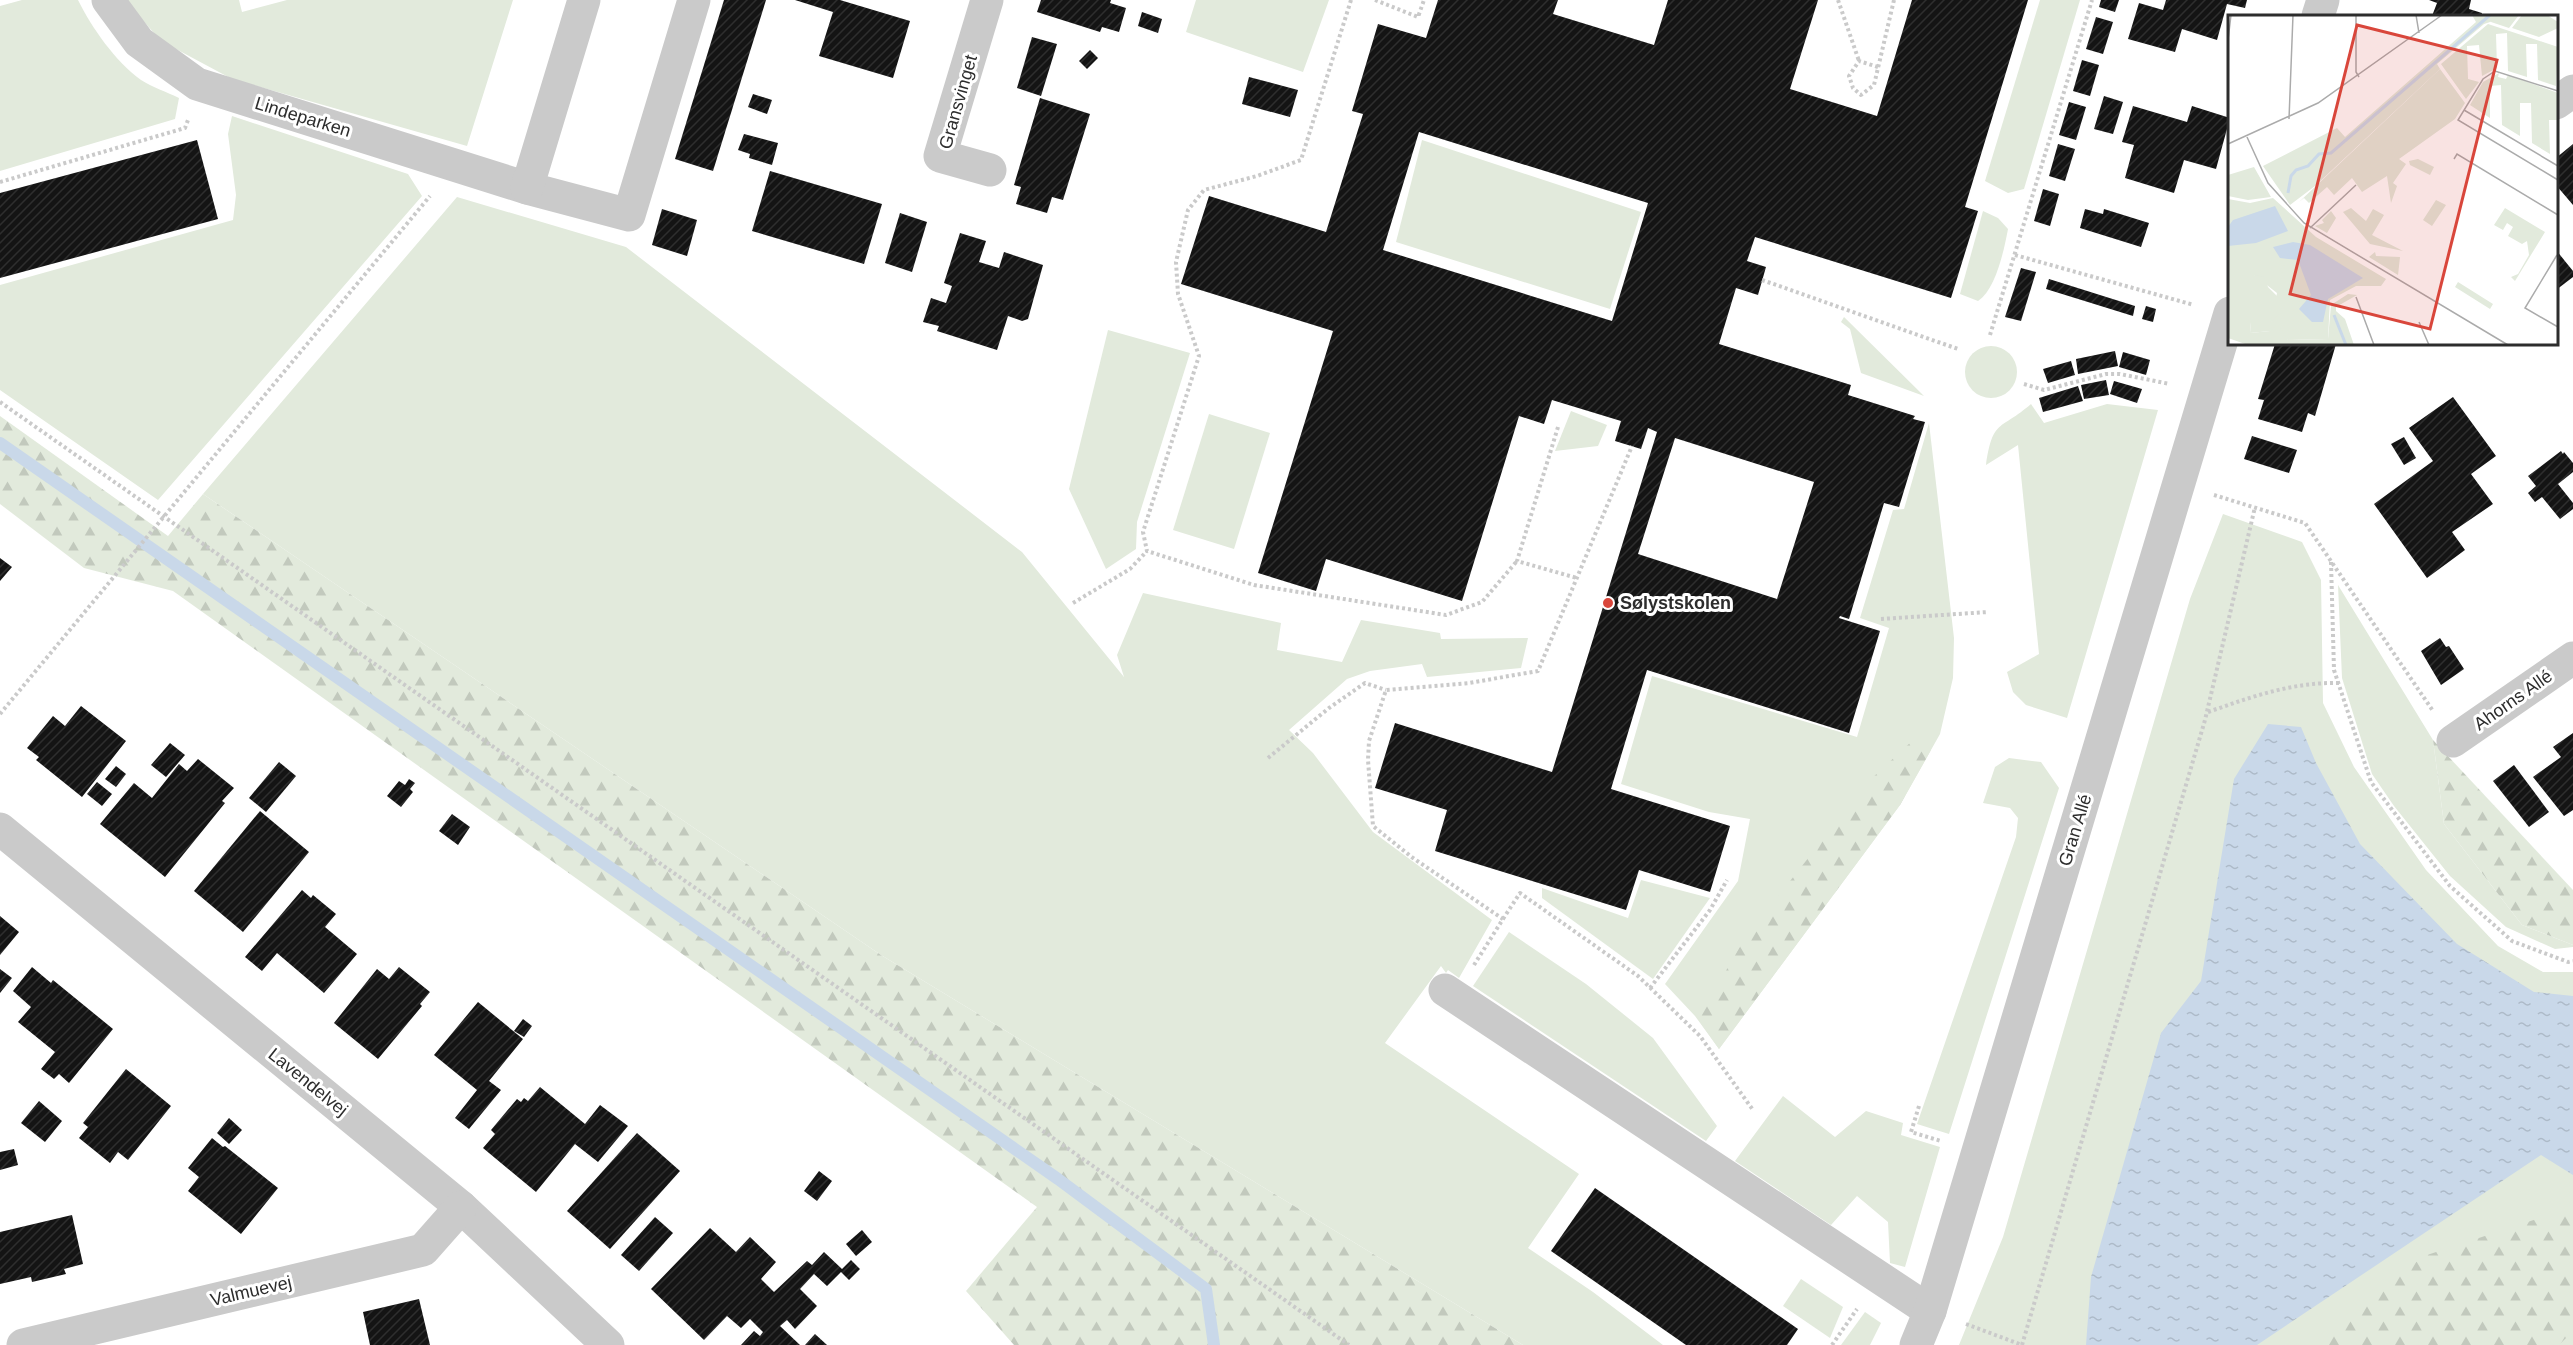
<svg xmlns="http://www.w3.org/2000/svg" width="2573" height="1345" font-family="Arial,sans-serif">
	<defs>
		<pattern id="forest-firs" width="22" height="20" patternUnits="userSpaceOnUse" patternTransform="scale(1.5)"><rect width="22" height="20" fill="#e2eadc"/><path d="M5 1l3.5 6h-7zM16 11l3.5 6h-7z" fill="#c2c9bd"/></pattern>
		<pattern id="water-ripples" width="26" height="14" patternUnits="userSpaceOnUse" patternTransform="scale(1.5)"><rect width="26" height="14" fill="#c9d8e9"/><path d="M2 4q2-2 4 0t4 0M15 11q2-2 4 0t4 0" fill="none" stroke="#adbac8"/></pattern>
		<pattern id="building-hatch" width="6" height="6" patternUnits="userSpaceOnUse" patternTransform="scale(1.5)"><rect width="6" height="6" fill="#141414"/><path d="M-1 1l2-2M0 6l6-6M5 7l2-2" fill="none" stroke="#2e2e2e"/></pattern>
	</defs>
	<rect width="100%" height="100%" fill="#fff"/>
	<g fill="#e2eadc">
		<path d="M22 0H78C92 28 115 61 141 80 152 87 167 92 179 98L175 119 0 171V6Z"/>
		<polygon points="125,0 239,0 242,12 287,0 513,0 467,146 232,79 161,41"/>
		<polygon points="1196,0 1329,0 1303,72 1186,32"/>
		<polygon points="2040,0 2080,0 2024,189 2008,193 1985,181"/>
		<polygon points="232,116 408,174 422,196 158,500 0,390 0,285 233,220 236,195 228,134"/>
		<polygon points="1422,140 1641,212 1610,309 1396,242"/>
		<polygon points="457,197 626,247 1022,552 1124,677 1117,655 1143,593 1281,623 1277,650 1342,662 1361,620 1440,633 1441,639 1528,638 1521,668 1427,677 1422,664 1370,671 1347,679 1289,730 1313,753 1373,832 1492,920 1459,978 1448,970 1446,973 1441,966 1385,1043 1579,1174 1528,1248 1593,1292 1663,1345 1523,1345 881,955 203,494"/>
		<path d="M1983 211 1998 218 2008 229C2004 250 1996 289 1978 301L1960 294Z"/>
		<polygon points="1844,317 1924,396 1861,373 1850,329 1841,322"/>
		<polygon points="1108,330 1190,353 1137,522 1136,549 1106,569 1069,489"/>
		<circle cx="1991" cy="372" r="26"/>
		<path d="M2031 404 2044 423 2107 404 2158 410 2067 718 2026 705 2013 692 2007 672 2039 654 2018 445 1986 465C1993 418 2000 431 2031 404Z"/>
		<polygon points="1571,411 1607,425 1598,446 1555,451"/>
		<polygon points="1209,414 1270,433 1234,549 1173,530"/>
		<polygon points="1929,423 1954,638 1953,678 1940,734 1900,805 1719,1049 1695,1016 1665,984 1738,881 1750,819 1709,812 1621,784 1652,676 1857,737 1889,628 1860,618 1893,510 1904,509"/>
		<polygon points="2223,514 2302,542 2321,580 2323,703 2354,767 2426,870 2498,946 2543,972 2573,972 2573,1345 1959,1345 2003,1237 2190,599"/>
		<polygon points="2338,585 2433,740 2444,824 2522,925 2573,945 2573,947 2555,949 2506,927 2450,876 2394,806 2372,774 2342,678"/>
		<polygon points="2009,758 2041,762 2059,788 1949,1134 1917,1124 2016,837 2018,818 2010,808 1983,803 1995,767"/>
		<polygon points="1641,880 1710,898 1653,979 1542,898 1542,888 1628,918"/>
		<polygon points="1509,932 1586,984 1653,1038 1717,1126 1706,1141 1473,986"/>
		<polygon points="1783,1096 1835,1137 1866,1111 1903,1123 1901,1135 1940,1147 1905,1267 1890,1263 1888,1222 1857,1196 1831,1225 1735,1161"/>
		<polygon points="1801,1279 1843,1307 1830,1338 1783,1306"/>
		<polygon points="1865,1312 1881,1323 1870,1345 1841,1345"/>
	</g>
	<g fill="url(#forest-firs)">
		<polygon points="0,416 168,536 203,494 881,955 1523,1345 1014,1345 966,1291 1037,1207 173,591 84,568 0,504"/>
		<polygon points="2433,740 2573,890 2573,945 2522,925 2444,824"/>
		<polygon points="1911,742 1931,750 1900,805 1719,1049 1698,1019 1745,938 1870,780"/>
		<polygon points="2573,1207 2573,1331 2559,1345 2313,1345 2317,1339 2424,1256"/>
	</g>
	<polygon fill="url(#water-ripples)" points="2268,724 2301,727 2316,763 2360,844 2457,944 2534,992 2573,996 2573,1175 2541,1155 2257,1345 2086,1345 2091,1277 2161,1033 2201,981 2234,779"/>
	<g fill="none" stroke-linecap="round" stroke-linejoin="round">
		<polyline stroke="#c9d8e9" stroke-width="12" points="0,443 1058,1179 1206,1289 1214,1345"/>
	</g>
	<g fill="url(#building-hatch)" fill-rule="evenodd">
		<polygon points="724,0 766,0 713,171 675,159"/>
		<polygon points="840,0 910,21 893,78 819,56 833,12 795,0"/>
		<polygon points="1041,0 1111,0 1110,3 1126,8 1119,32 1102,27 1100,32 1037,12"/>
		<path d="M1438 0H1558L1553 14 1654 45 1668 0H1818L1790 89 1877 116 1912 0H2028L1965 207 1978 211 1951 298 1755 237 1747 261 1766 267 1758 295 1736 288 1719 344 1851 385 1848 395 1915 416 1913 419 1925 422 1899 507 1884 503 1849 619 1840 616 1839 618 1880 631 1849 733 1647 670 1611 789 1730 826 1710 892 1639 870 1626 910 1435 851 1447 810 1375 788 1395 723 1552 772 1657 432 1648 428 1641 449 1615 441 1621 421 1552 400 1544 424 1519 416 1462 601 1326 559 1316 591 1258 573 1333 331 1181 284 1209 196 1326 232 1363 114 1352 111 1378 24 1426 38ZM1419 132 1648 203 1612 321 1383 250ZM1675 438 1814 482 1777 599 1638 554Z"/>
		<polygon points="2101,0 2119,0 2115,12 2099,7"/>
		<polygon points="2166,0 2247,0 2245,8 2227,4 2217,40 2182,29 2175,52 2128,39 2139,3 2163,10"/>
		<polygon points="2429,0 2471,0 2469,9 2482,13 2481,16 2432,16 2437,3"/>
		<polygon points="1142,12 1162,19 1158,33 1138,26"/>
		<polygon points="2096,17 2113,22 2103,54 2086,49"/>
		<polygon points="1032,37 1057,44 1041,96 1017,88"/>
		<polygon points="1090,50 1098,58 1087,69 1079,61"/>
		<polygon points="2082,60 2099,65 2090,96 2073,91"/>
		<polygon points="1249,77 1298,90 1290,117 1242,104"/>
		<polygon points="753,94 772,100 767,114 748,107"/>
		<polygon points="2104,96 2123,102 2113,134 2094,129"/>
		<polygon points="1040,98 1090,114 1063,200 1052,197 1047,213 1016,204 1021,187 1014,185"/>
		<polygon points="2069,102 2086,107 2076,140 2059,135"/>
		<polygon points="2133,106 2187,122 2192,106 2230,118 2216,169 2184,160 2174,193 2125,178 2134,145 2122,142"/>
		<polygon points="744,134 778,143 772,165 749,158 750,154 738,150"/>
		<polygon points="197,140 218,219 0,278 0,193"/>
		<polygon points="2058,144 2075,149 2065,181 2049,176"/>
		<polygon points="2573,144 2573,205 2556,185 2556,172 2559,170 2556,166 2556,158"/>
		<polygon points="770,171 882,204 864,264 752,231"/>
		<polygon points="2043,189 2059,194 2050,226 2034,221"/>
		<polygon points="662,209 697,220 687,256 652,245"/>
		<polygon points="2085,209 2103,214 2104,209 2149,223 2141,247 2080,228"/>
		<polygon points="900,213 927,222 912,272 885,263"/>
		<polygon points="960,233 986,241 979,262 999,268 1004,252 1043,265 1028,319 1022,321 1008,316 997,350 937,331 939,326 923,322 931,298 946,303 952,286 944,283"/>
		<polygon points="2556,250 2573,271 2573,277 2556,290"/>
		<polygon points="2021,268 2036,272 2021,321 2005,317"/>
		<polygon points="2049,279 2135,306 2133,316 2046,289"/>
		<polygon points="2146,306 2156,309 2153,322 2142,319"/>
		<polygon points="2275,344 2336,344 2315,416 2308,413 2302,432 2258,419 2264,400 2258,399"/>
		<polygon points="2115,351 2118,366 2078,374 2076,359"/>
		<polygon points="2123,352 2150,360 2146,375 2119,367"/>
		<polygon points="2071,361 2075,375 2048,383 2043,369"/>
		<polygon points="2106,380 2109,395 2084,399 2081,385"/>
		<polygon points="2114,381 2142,389 2137,403 2110,394"/>
		<polygon points="2078,386 2083,401 2043,412 2039,398"/>
		<polygon points="2453,397 2496,456 2471,474 2493,504 2452,532 2465,550 2427,578 2374,504 2433,461 2409,428"/>
		<polygon points="2252,436 2297,450 2289,473 2244,459"/>
		<polygon points="2404,437 2416,458 2404,465 2391,444"/>
		<polygon points="2561,451 2563,454 2564,452 2573,463 2573,472 2558,484 2573,503 2573,509 2560,519 2542,497 2535,502 2528,493 2536,486 2528,476"/>
		<polygon points="0,558 12,567 0,581"/>
		<polygon points="2440,638 2446,647 2449,646 2464,669 2441,685 2421,651"/>
		<polygon points="81,706 126,741 82,797 36,760 39,757 27,748 53,716 65,726"/>
		<polygon points="2573,733 2573,810 2564,816 2533,777 2561,757 2553,747"/>
		<polygon points="170,743 185,755 166,777 151,765"/>
		<polygon points="198,759 234,788 222,801 225,803 165,877 100,824 134,783 152,798 179,764 187,771"/>
		<polygon points="279,762 296,776 266,812 249,798"/>
		<polygon points="2514,765 2549,812 2529,827 2493,781"/>
		<polygon points="116,766 126,774 116,787 105,779"/>
		<polygon points="409,779 415,783 410,789 413,792 401,807 387,796 399,781 405,785"/>
		<polygon points="97,782 112,794 102,806 87,794"/>
		<polygon points="260,811 309,852 243,932 194,891"/>
		<polygon points="452,814 470,827 458,845 439,831"/>
		<polygon points="302,890 311,898 313,895 336,914 325,927 357,954 324,993 277,953 262,971 245,957"/>
		<polygon points="0,916 19,932 0,955"/>
		<polygon points="32,967 51,983 53,980 113,1029 69,1083 59,1074 54,1079 41,1069 55,1052 18,1022 31,1007 13,991"/>
		<polygon points="399,967 430,992 420,1004 422,1006 378,1059 334,1023 377,969 389,979"/>
		<polygon points="0,969 12,978 0,993"/>
		<polygon points="478,1002 523,1039 489,1081 501,1090 469,1129 455,1118 477,1090 434,1055"/>
		<polygon points="523,1019 532,1026 524,1037 514,1031"/>
		<polygon points="126,1069 171,1106 128,1160 118,1152 110,1163 79,1138 88,1127 83,1123"/>
		<polygon points="540,1087 585,1124 600,1105 628,1126 598,1162 575,1144 536,1192 483,1148 495,1134 491,1130 517,1099 521,1102 524,1098 528,1101"/>
		<polygon points="39,1101 62,1121 45,1142 21,1123"/>
		<polygon points="229,1118 242,1130 229,1144 217,1133"/>
		<polygon points="637,1133 680,1171 610,1249 567,1211"/>
		<polygon points="212,1138 223,1147 225,1146 278,1188 241,1234 188,1191 199,1177 188,1168"/>
		<polygon points="14,1149 18,1165 0,1170 0,1152"/>
		<polygon points="819,1171 832,1181 817,1201 804,1191"/>
		<polygon points="1595,1188 1798,1329 1787,1345 1686,1345 1551,1251"/>
		<polygon points="72,1215 83,1264 64,1269 66,1274 32,1282 31,1277 0,1284 0,1232"/>
		<polygon points="655,1217 673,1233 639,1271 621,1255"/>
		<polygon points="710,1228 736,1252 750,1237 776,1262 761,1279 774,1292 807,1261 812,1265 824,1252 842,1269 851,1260 860,1269 849,1280 841,1272 827,1286 814,1274 800,1289 817,1306 795,1329 787,1320 780,1326 800,1345 741,1345 754,1331 760,1336 763,1332 750,1319 741,1328 727,1316 704,1340 651,1289"/>
		<polygon points="862,1230 872,1242 856,1256 846,1244"/>
		<polygon points="419,1299 430,1345 370,1345 363,1312"/>
		<polygon points="815,1334 827,1345 805,1345"/>
	</g>
	<g fill="none" stroke-linecap="round" stroke-linejoin="round">
		<g stroke="#cacaca" stroke-width="4" stroke-dasharray="3 3" stroke-linecap="butt">
			<polyline points="1351,0 1301,160 1257,176 1204,190 1188,210 1176,262 1178,294 1199,356 1143,532 1147,551 1254,585 1446,615 1482,602 1517,561"/>
			<polyline points="1375,0 1418,17 1424,0"/>
			<polyline points="1838,0 1859,61"/>
			<polyline points="1878,67 1859,61 1849,76 1853,88 1861,95 1874,85 1894,0"/>
			<polyline points="0,182 185,128 188,120"/>
			<polyline points="2015,255 2194,305"/>
			<polyline points="1762,280 1958,349"/>
			<polyline points="1990,335 2092,0"/>
			<polyline points="2024,384 2044,390 2106,374 2120,374 2170,384"/>
			<polyline points="0,402 1349,1345"/>
			<polyline points="1558,427 1517,561 1577,578"/>
			<polyline points="2214,495 2305,523 2433,711"/>
			<polyline points="2331,562 2334,670 2371,782 2450,886 2512,941 2568,962 2573,961"/>
			<polyline points="1073,603 1130,569 1147,551"/>
			<polyline points="1881,619 1988,612"/>
			<path d="M2208 712C2251 697 2292 682 2339 683"/>
			<polyline points="0,714 430,196"/>
			<polyline points="1268,758 1329,708 1365,683 1386,690"/>
			<polyline points="1503,919 1520,893 1638,976 1700,1036 1753,1110"/>
			<polyline points="1474,965 1503,919 1413,858 1373,826 1368,760 1369,741 1386,690 1469,683 1538,671 1632,446"/>
			<polyline points="1650,988 1710,910 1727,880"/>
			<polyline points="1919,1106 1911,1132 1941,1141"/>
			<polyline points="1966,1324 2022,1345"/>
			<polyline points="1832,1345 1857,1309"/>
			<polyline points="2022,1345 2205,720 2255,507"/>
		</g>
		<g stroke="#cacaca" stroke-width="33">
			<polyline points="108,0 139,42 197,84 527,188 629,215 694,0"/>
			<polyline points="987,0 940,156 990,170"/>
			<polyline points="2318,16 2323,0"/>
			<polyline points="2556,103 2573,91"/>
			<polyline points="527,188 584,0"/>
			<polyline points="2453,741 2573,658"/>
			<polyline points="0,829 461,1207 608,1345"/>
			<polyline points="1445,990 1930,1311"/>
			<polyline points="23,1345 423,1250 461,1207"/>
			<polyline points="1916,1345 1930,1311 2230,313"/>
		</g>
	</g>
	<circle fill="#d9463b" stroke="#fff" stroke-width="2" cx="1608" cy="603" r="6"/>
	<g text-anchor="middle" stroke-width="6" stroke-linejoin="round" paint-order="stroke">
		<g font-size="18" fill="#2d2d2d" stroke="#fff">
			<text transform="translate(958 102) rotate(-74)" y="6">Gransvinget</text>
			<text transform="translate(303 117) rotate(17)" y="6">Lindeparken</text>
			<text transform="translate(2513 700) rotate(-35)" y="6">Ahorns Allé</text>
			<text transform="translate(2075 830) rotate(-73)" y="6">Gran Allé</text>
			<text transform="translate(308 1082) rotate(39)" y="6">Lavendelvej</text>
			<text transform="translate(251 1291) rotate(-13)" y="6">Valmuevej</text>
		</g>
		<g font-size="18" font-weight="bold" fill="#2d2d2d" stroke="#fff" text-anchor="start">
			<text x="1620" y="609">Sølystskolen</text>
		</g>
	</g>
	<g transform="translate(2228 15)">
		<rect width="330" height="330" fill="#fff"/>
		<path d="M264 0H291L281 13 263 7ZM294 0H319L330 7V13L311 22 284 13ZM260 9 330 32 328 71 310 65 309 29H298L299 62 280 56 279 18 268 19 269 53 254 61 251 30 239 31 240 64 251 67 238 84 213 49ZM212 54 237 88 227 104 171 144 178 149 165 168 169 171 163 188 159 161 134 177 124 163 106 180 99 172 81 188 76 183 71 187ZM271 58 270 62 278 64 280 60 330 78V105H321L322 139 304 128 303 88H292V121L274 110 273 70 262 71V103L242 90 255 67ZM190 144 206 152 202 160 182 150 181 146ZM45 183 88 222 158 264 153 271H128L102 285 100 324 60 325 42 316 22 318 23 307H43L49 278 26 260 25 241H0V184L22 188ZM208 185 218 190 204 211 195 205ZM123 193 138 206 145 194 156 200 144 220 175 236 142 229 115 197ZM277 193 317 217 287 266 283 262 290 259 301 240 299 226 294 229 280 221 285 212 279 208 275 215 266 210ZM103 196 108 203 99 218 87 211 96 208 94 205ZM147 237 148 241 172 242 170 260 141 242ZM230 267 265 289 262 294 227 272Z" fill="#e2eadc"/>
		<path d="M244 0H264L265 6 256 9 209 49 212 54 87 171 62 190 35 151 109 113 117 122 248 7ZM26 152 43 182 20 185 0 181V160ZM0 241H26V260L37 262 40 272 52 284V298L43 307H23L22 318 42 316 50 309 60 325 100 324 103 290 120 279 129 280 108 292V296L117 304 126 330H20L0 323ZM63 246 75 266 76 283 72 287 53 261 57 247Z" fill="#e2eadc"/>
		<path d="M47 191 60 216 28 228 0 231V212L5 205ZM65 227 82 230 135 263 100 284 95 307H84L71 294 83 280 70 245 52 243 45 232Z" fill="#c9d8e9"/>
		<path fill="none" stroke="#c9d8e9" stroke-width="3" d="M60 178 63 161 68 155 80 151 91 139 103 138 262 0M106 300 118 330"/>
		<path fill="none" stroke="#ababab" stroke-width="1.5" d="M128 0V57L131 62M188 0 191 18M0 25 3 0M330 76 267 56 255 64 230 105 330 165M236 95 330 151M61 104 65 0M19 122 40 168 76 208 280 330M0 129 90 88 214 0M226 144 229 139 330 200M82 213 128 170M329 240 297 293 330 312M128 282 146 330M191 307 201 330"/>
		<path fill="#d9463b" fill-opacity="0.15" stroke="#d9463b" stroke-width="3" d="M129 10 269 45 202 314 62 279Z"/>
		<rect width="330" height="330" fill="none" stroke="#2d2d2d" stroke-width="3"/>
	</g>
</svg>
